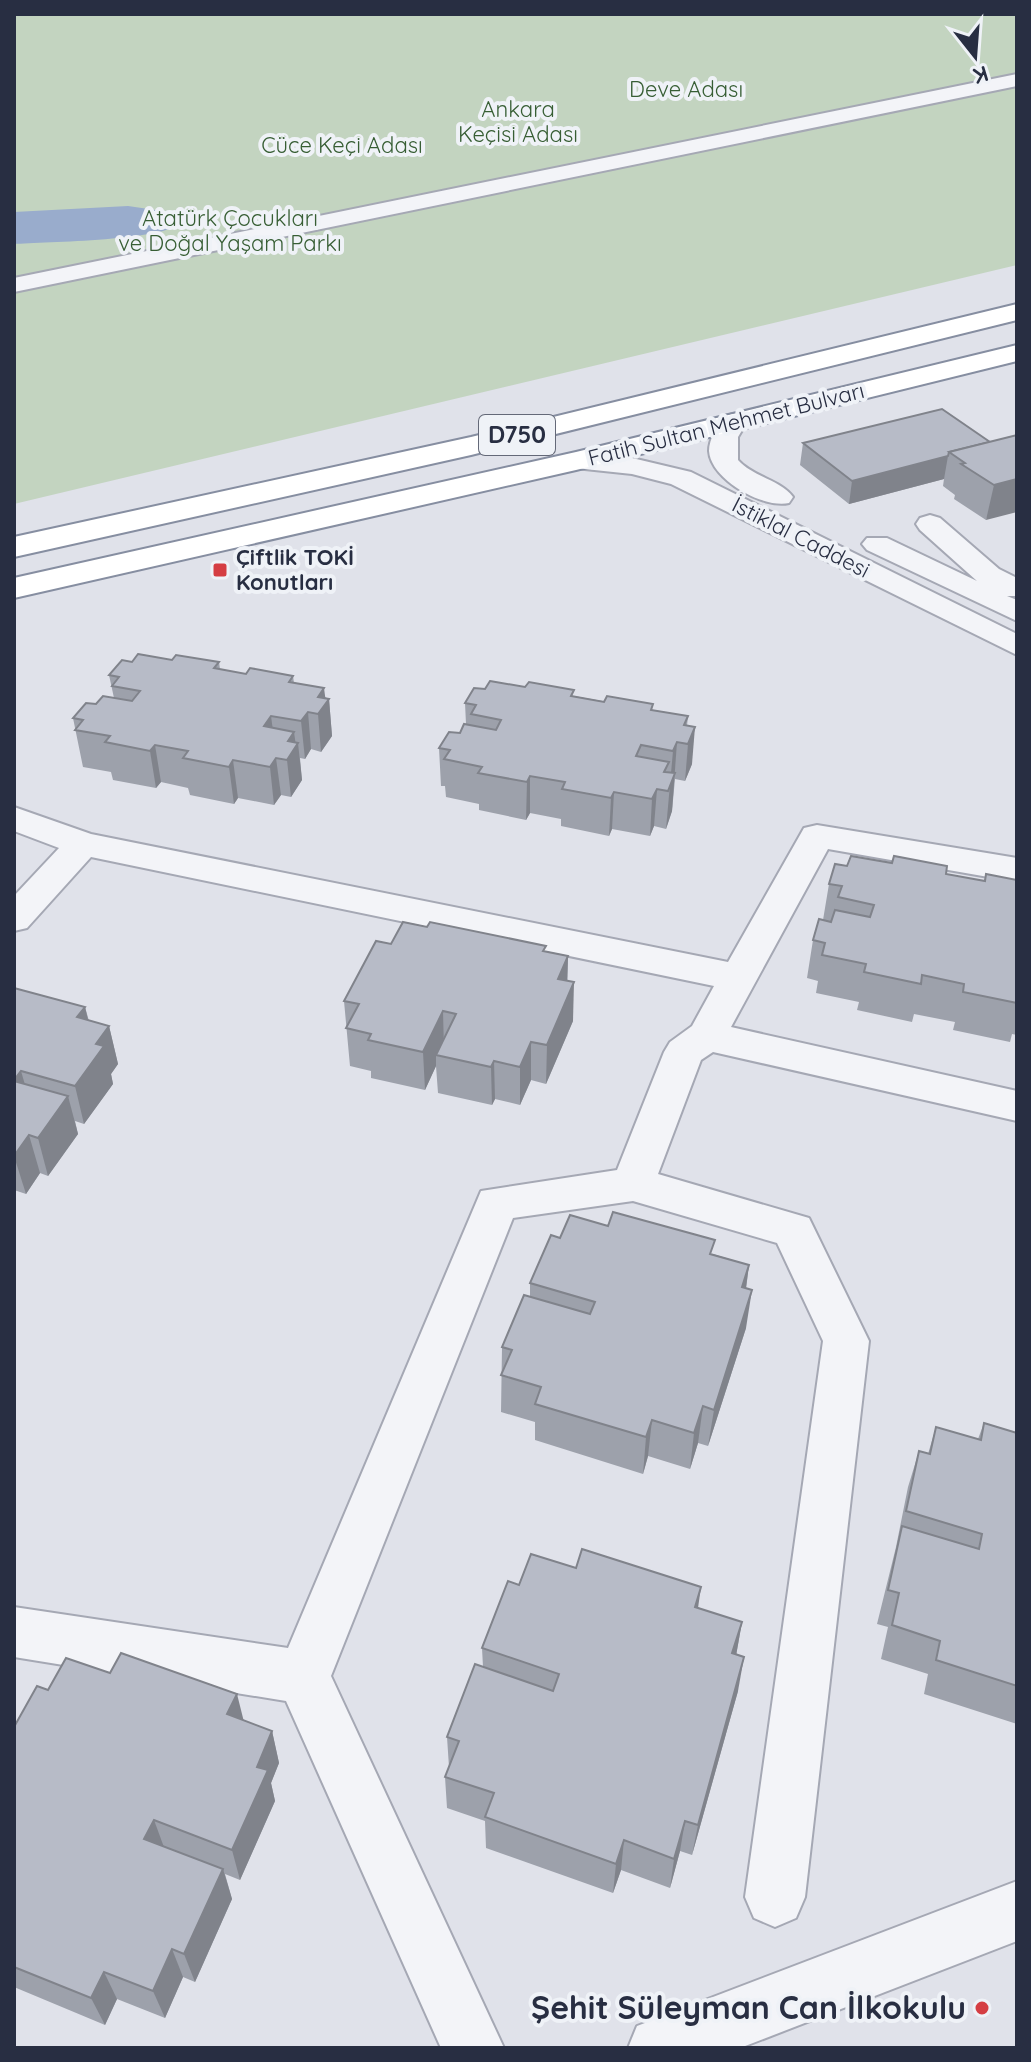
<svg xmlns="http://www.w3.org/2000/svg" width="1031" height="2062" font-family="Quicksand,sans-serif">
	<rect width="100%" height="100%" fill="#e0e2ea"/>
	<polygon fill="#c3d4c0" points="14,14 1017,14 1017,265 14,504"/>
	<path fill="#99accc" d="M128 206 176 213 185 220C172 241 43 242 14 244V212Z"/>
	<g fill="none" stroke-linecap="round" stroke-linejoin="round">
		<defs>
			<g id="street">
				<polygon points="1017,74 1017,86 14,292 14,278"/>
				<path d="M734 414 743 416 747 422 738 437V460C753 477 781 480 793 497L789 503C764 509 711 480 709 451 709 438 718 426 725 416Z"/>
				<polygon points="576,453 632,458 691,472 1017,634 1017,655 671,484 632,474 566,467 562,461 566,455"/>
				<polygon points="930,515 940,518 999,569 1017,578 1017,596 1007,596 1017,600 1017,621 867,550 862,544 867,538 887,538 977,581 920,530 916,524 920,518"/>
				<polygon points="14,807 91,834 728,962 804,828 817,825 1017,858 1017,882 828,849 731,1027 1017,1091 1017,1121 713,1052 701,1060 658,1174 809,1218 869,1341 805,1897 796,1918 775,1927 754,1918 745,1897 823,1341 777,1243 633,1201 513,1218 331,1676 504,2048 441,2048 286,1701 14,1657 14,1607 288,1648 481,1191 617,1170 664,1052 670,1042 692,1026 714,986 91,857 27,928 14,931 14,896 59,848 14,831"/>
				<polygon points="1017,1881 1017,1941 740,2048 628,2048 637,2026"/>
			</g>
			<g id="highway">
				<polygon points="1017,304 1017,320 471,455 14,557 14,537 471,437"/>
				<polygon points="1017,345 1017,361 576,470 14,598 14,578 576,452"/>
			</g>
		</defs>
		<use href="#street" stroke="#a5a8b4" stroke-width="4"/>
		<use href="#highway" stroke="#868ea1" stroke-width="4"/>
		<use href="#street" fill="#f3f4f8" fill-rule="evenodd"/>
		<use href="#highway" fill="#fff" fill-rule="evenodd"/>
	</g>
	<g fill="#9da1ab">
		<polygon points="1017,435 986,520 954,499 955,495 943,486 944,479 849,504 800,465 803,443 990,442"/>
		<polygon points="172,660 219,662 220,669 246,674 293,676 294,683 329,699 332,736 321,752 311,749 305,759 300,758 302,780 291,797 281,795 274,805 238,798 234,804 190,795 188,788 161,782 156,788 113,780 111,772 83,767 73,718 96,704 114,698 109,675"/>
		<polygon points="485,689 574,696 688,716 687,726 692,764 685,781 675,779 672,811 666,829 654,826 650,836 612,829 609,836 561,826 561,819 530,813 526,820 479,810 479,804 446,797 445,786 441,786 439,748 460,733 466,724 465,703"/>
		<polygon points="847,866 946,874 985,881 1017,880 1017,1035 1012,1034 1010,1042 953,1030 955,1022 914,1014 912,1022 857,1010 859,1002 816,993 818,981 807,978 813,940 823,920 829,884"/>
		<polygon points="391,944 546,952 568,956 567,981 573,1021 546,1084 531,1080 520,1105 495,1099 492,1105 438,1093 436,1066 425,1090 371,1078 371,1071 350,1066 344,1001"/>
		<polygon points="14,988 85,1007 89,1021 109,1026 118,1064 111,1074 113,1084 84,1124 75,1121 78,1134 48,1176 40,1173 26,1194 14,1190"/>
		<polygon points="560,1238 713,1254 749,1265 746,1289 746,1328 708,1446 698,1443 690,1469 648,1456 643,1474 535,1440 535,1422 501,1412 502,1347 530,1297 530,1283"/>
		<polygon points="984,1423 1017,1433 1017,1724 924,1694 928,1674 881,1659 888,1627 877,1624 896,1547 908,1487 919,1451 928,1454 936,1427 978,1439"/>
		<polygon points="519,1585 698,1608 742,1622 736,1655 738,1691 692,1855 680,1851 670,1888 621,1870 613,1893 486,1848 485,1821 447,1808 445,1777 449,1767 447,1737 483,1667 482,1648"/>
		<polygon points="48,1690 243,1720 272,1731 279,1763 271,1783 275,1801 240,1880 225,1874 232,1899 195,1982 183,1977 165,2018 117,1999 105,2025 14,1987 14,1727"/>
	</g>
	<g fill="#80838b">
		<polygon points="948,456 944,479 849,504 852,481"/>
		<polygon points="1017,479 1017,512 986,520 994,485"/>
		<polygon points="324,688 326,703 329,699 332,736 321,752 318,714 318,697"/>
		<polygon points="308,712 311,749 305,759 301,721"/>
		<polygon points="271,716 276,753 264,726"/>
		<polygon points="695,727 692,764 685,781 688,744"/>
		<polygon points="294,732 296,746 298,743 302,780 291,797 287,760 288,741"/>
		<polygon points="677,742 672,811 666,829 673,751"/>
		<polygon points="155,745 161,782 156,788 150,751"/>
		<polygon points="276,758 281,795 274,805 270,767"/>
		<polygon points="233,760 238,798 234,804 229,767"/>
		<polygon points="530,776 530,813 526,820 527,782"/>
		<polygon points="657,789 654,826 650,836 652,799"/>
		<polygon points="614,792 612,829 609,836 611,798"/>
		<polygon points="568,956 567,994 558,979"/>
		<polygon points="574,982 573,1021 546,1084 547,1045"/>
		<polygon points="85,1007 94,1045 77,1017"/>
		<polygon points="443,1011 444,1050 436,1055 436,1066 425,1090 423,1052"/>
		<polygon points="109,1026 118,1064 111,1074 113,1084 84,1124 75,1086 96,1044"/>
		<polygon points="531,1042 531,1080 520,1105 520,1067"/>
		<polygon points="494,1061 495,1099 492,1105 491,1067"/>
		<polygon points="21,1071 32,1109 24,1119 14,1080"/>
		<polygon points="68,1096 78,1134 48,1176 38,1138"/>
		<polygon points="29,1135 40,1173 26,1194 14,1156"/>
		<polygon points="749,1265 744,1302 742,1287"/>
		<polygon points="752,1290 746,1328 708,1446 714,1410"/>
		<polygon points="703,1406 698,1443 690,1469 694,1433"/>
		<polygon points="652,1420 648,1456 643,1474 646,1437"/>
		<polygon points="701,1587 696,1622 695,1607"/>
		<polygon points="742,1622 736,1656 732,1653"/>
		<polygon points="744,1657 738,1691 692,1855 698,1825"/>
		<polygon points="237,1694 245,1726 227,1714"/>
		<polygon points="272,1731 279,1763 271,1783 275,1801 240,1880 232,1850 257,1767"/>
		<polygon points="154,1820 165,1850 144,1839"/>
		<polygon points="685,1821 680,1851 670,1888 674,1859"/>
		<polygon points="624,1840 621,1870 613,1893 616,1864"/>
		<polygon points="223,1869 232,1899 195,1982 184,1954"/>
		<polygon points="172,1949 183,1977 165,2018 153,1991"/>
		<polygon points="104,1972 117,1999 105,2025 91,1998"/>
	</g>
	<g fill="#b7bbc7" stroke="#80838b" stroke-width="2">
		<polygon points="942,409 990,442 949,452 948,456 852,481 803,443"/>
		<polygon points="1017,435 1017,479 994,485 961,464 965,463 949,452"/>
		<polygon points="138,654 172,660 176,655 219,662 214,668 246,674 250,668 293,676 289,682 324,688 318,697 329,699 318,714 308,712 301,721 271,716 264,726 294,732 288,741 298,743 287,760 276,758 270,767 233,760 229,767 183,758 188,751 155,745 150,751 105,742 110,736 75,730 83,720 73,718 86,703 96,704 103,696 132,701 140,691 112,686 119,677 109,675 122,660 132,662"/>
		<polygon points="490,681 525,687 529,682 574,690 571,696 604,702 607,696 653,704 651,710 688,716 684,725 695,727 688,744 677,742 673,751 641,745 636,756 669,762 664,772 675,773 668,791 657,789 652,799 614,792 611,798 562,789 565,782 530,776 527,782 478,773 482,767 444,759 450,750 439,748 449,732 460,733 464,724 496,730 501,720 471,714 476,705 465,703 474,688 485,689"/>
		<polygon points="851,856 892,863 894,856 947,866 946,874 985,881 986,874 1017,880 1017,1003 963,992 964,984 922,975 921,984 864,972 866,964 822,955 825,943 813,940 819,919 831,922 835,910 870,917 874,905 838,897 842,886 829,884 835,864 847,866"/>
		<polygon points="403,922 427,927 430,922 546,946 543,951 568,956 558,979 574,982 547,1045 531,1042 520,1067 494,1061 491,1067 436,1055 456,1014 443,1011 423,1052 368,1040 371,1034 346,1028 359,1004 344,1001 376,941 391,944"/>
		<polygon points="14,988 85,1007 77,1017 109,1026 96,1044 104,1046 75,1086 21,1071 14,1080"/>
		<polygon points="14,1081 68,1096 38,1138 29,1135 14,1156"/>
		<polygon points="613,1212 715,1240 710,1254 749,1265 742,1287 752,1290 714,1410 703,1406 694,1433 652,1420 646,1437 535,1404 541,1387 501,1375 512,1350 502,1347 524,1295 590,1314 595,1302 530,1283 551,1235 560,1238 570,1215 608,1226"/>
		<polygon points="984,1423 1017,1433 1017,1686 936,1660 940,1641 892,1625 899,1593 888,1590 902,1526 979,1549 982,1534 906,1511 919,1451 930,1454 936,1427 981,1440"/>
		<polygon points="582,1549 701,1587 695,1607 742,1622 732,1653 744,1657 698,1825 685,1821 674,1859 624,1840 616,1864 485,1817 494,1793 445,1777 459,1741 447,1737 475,1664 553,1691 559,1674 482,1648 508,1581 519,1585 531,1554 576,1568"/>
		<polygon points="121,1653 237,1694 227,1714 272,1731 257,1767 268,1770 232,1850 154,1820 144,1839 223,1869 184,1954 172,1949 153,1991 104,1972 91,1998 14,1967 14,1727 37,1686 48,1690 66,1658 110,1673"/>
	</g>
	<g fill="#d53e43" stroke="#eff2f7" stroke-width="3">
		<rect x="212" y="562" width="16" height="16" rx="4"/>
		<circle cx="982" cy="2008" r="8"/>
	</g>
	<g text-anchor="middle" stroke-width="8" stroke-linejoin="round" paint-order="stroke">
		<g font-size="22" fill="#375e34" stroke="#eff2f7">
			<text x="686" y="97">Deve Adası</text>
			<text x="518" y="117">Ankara<tspan x="518" dy="25">Keçisi Adası</tspan></text>
			<text x="342" y="153">Cüce Keçi Adası</text>
			<text x="230" y="226">Atatürk Çocukları<tspan x="230" dy="25">ve Doğal Yaşam Parkı</tspan></text>
		</g>
		<g font-size="22" fill="#282e42" stroke="#eff2f7">
			<text transform="translate(726 424) rotate(-14)" y="8">Fatih Sultan Mehmet Bulvarı</text>
			<text transform="translate(801 537) rotate(27)" y="8">İstiklal Caddesi</text>
		</g>
		<g font-size="22" font-weight="bold" fill="#282e42" stroke="#eff2f7" text-anchor="start">
			<text x="236" y="565">Çiftlik TOKİ<tspan x="236" dy="25">Konutları</tspan></text>
		</g>
		<rect fill="#eff2f7" stroke="#646978" stroke-width="2" x="479" y="415" width="76" height="40" rx="6"/>
		<g font-size="24" font-weight="bold" fill="#282e42">
			<text x="517" y="443">D750</text>
		</g>
		<g font-size="32" font-weight="bold" fill="#282e42" stroke="#eff2f7" text-anchor="end">
			<text x="966" y="2019">Şehit Süleyman Can İlkokulu</text>
		</g>
	</g>
	<rect width="1031" height="2062" fill="none" stroke="#282e42" stroke-width="32"/>
	<g transform="translate(975 56) rotate(163)" stroke="#eff2f7" stroke-width="6" paint-order="stroke">
	<path d="M0-6L14 30L0 20L-14 30Z" fill="#282e42"/>
	<text y="-12" font-size="22" font-weight="bold" text-anchor="middle" fill="#282e42">K</text>
	</g>
</svg>
